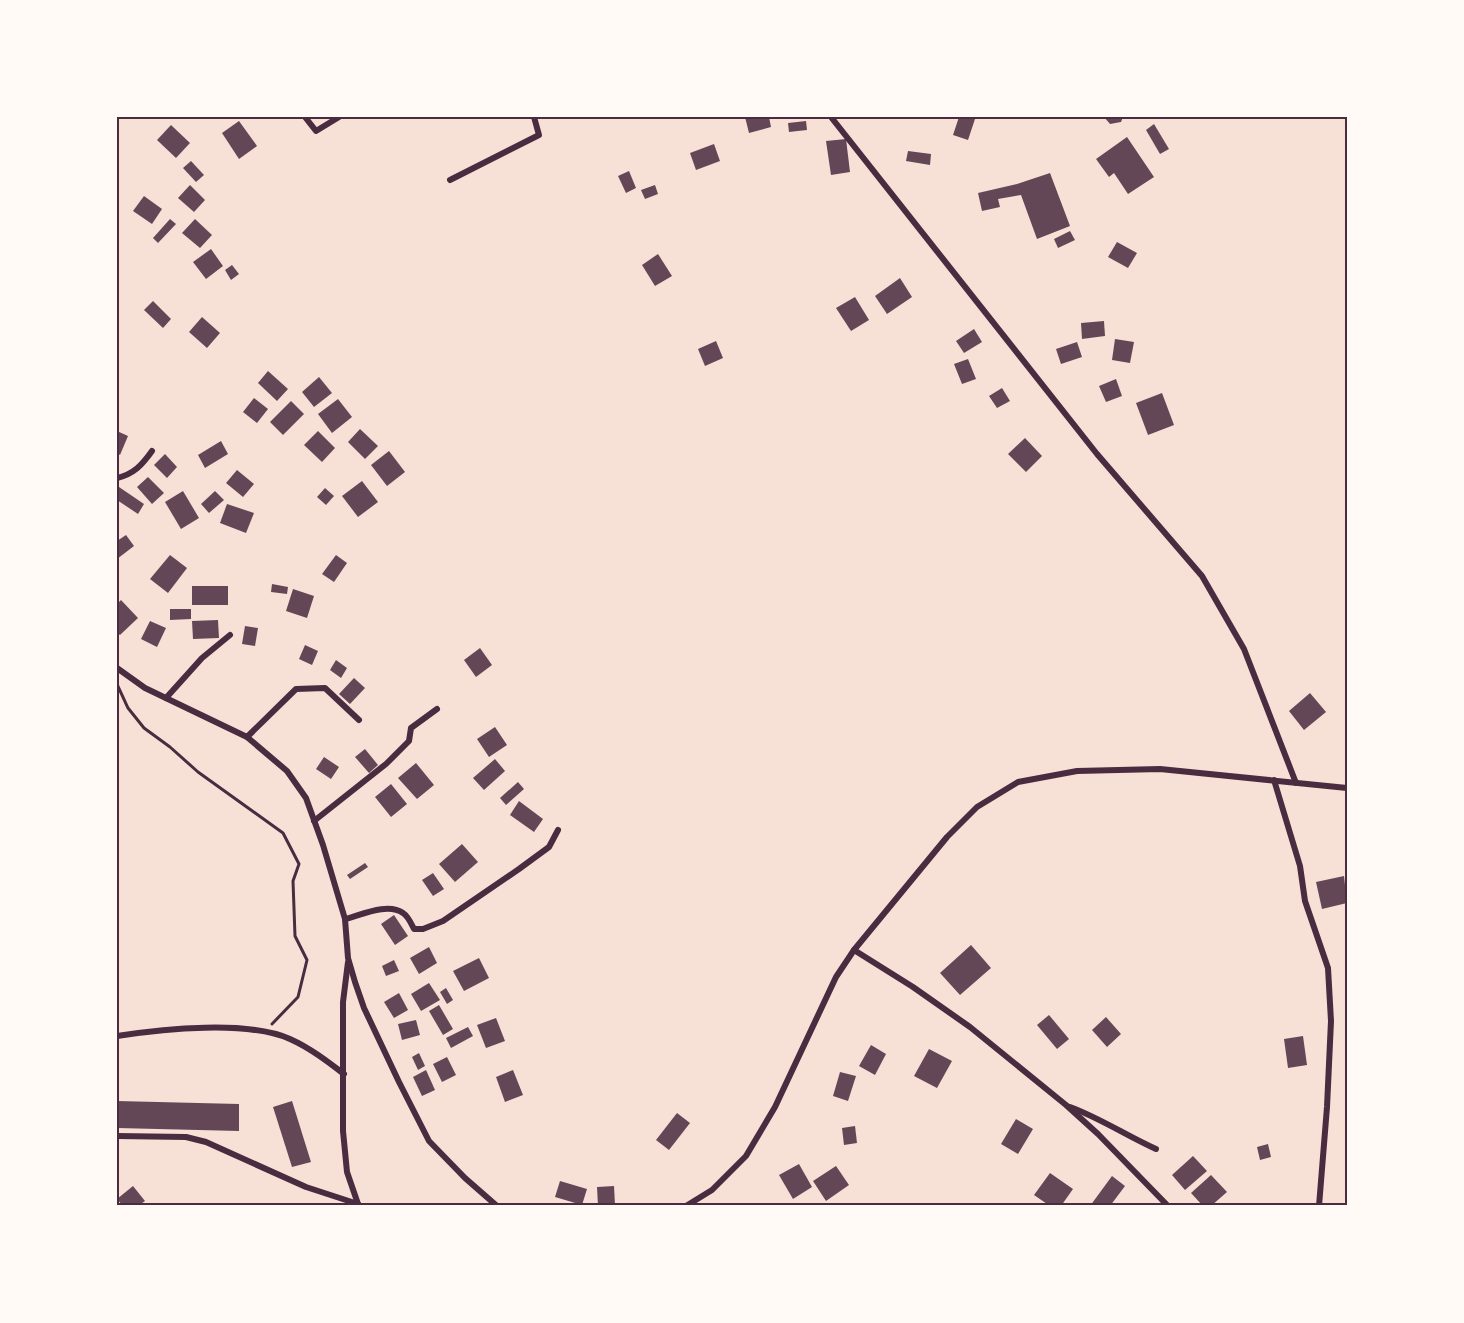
<svg xmlns="http://www.w3.org/2000/svg" width="1464" height="1323" font-family="Overpass,sans-serif">
	<rect width="100%" height="100%" fill="#f7e1d7"/>
	<g fill="#644757">
		<polygon points="745,117 769,117 771,127 749,133"/>
		<polygon points="959,117 975,119 968,140 953,135"/>
		<polygon points="1104,117 1123,117 1121,122 1110,124"/>
		<polygon points="239,121 257,146 239,159 222,133"/>
		<polygon points="806,121 807,130 789,132 788,123"/>
		<polygon points="1154,124 1169,149 1160,154 1146,130"/>
		<polygon points="171,125 190,143 176,158 157,140"/>
		<polygon points="1127,137 1154,177 1128,194 1114,173 1109,177 1096,159"/>
		<polygon points="846,139 850,172 831,175 826,141"/>
		<polygon points="714,144 720,161 696,170 690,153"/>
		<polygon points="908,151 931,154 930,165 906,161"/>
		<polygon points="191,161 204,175 196,182 183,168"/>
		<polygon points="629,171 636,188 626,193 618,176"/>
		<polygon points="1050,173 1070,226 1037,239 1021,195 998,199 1000,207 982,211 978,193 1017,184"/>
		<polygon points="190,185 205,200 194,212 178,198"/>
		<polygon points="655,185 658,194 645,199 641,190"/>
		<polygon points="144,196 162,209 152,224 133,211"/>
		<polygon points="170,219 176,224 158,243 153,238"/>
		<polygon points="195,219 212,235 200,248 182,233"/>
		<polygon points="1070,231 1075,240 1058,248 1054,239"/>
		<polygon points="1117,242 1137,253 1128,268 1108,257"/>
		<polygon points="211,249 223,266 206,279 193,262"/>
		<polygon points="658,254 672,276 655,286 642,265"/>
		<polygon points="232,265 239,274 231,280 225,270"/>
		<polygon points="900,278 912,297 887,314 875,296"/>
		<polygon points="855,297 869,320 851,331 836,308"/>
		<polygon points="153,301 171,319 163,328 144,310"/>
		<polygon points="202,317 220,333 207,348 189,332"/>
		<polygon points="1104,321 1105,336 1082,339 1081,323"/>
		<polygon points="974,329 982,342 964,353 956,341"/>
		<polygon points="1115,339 1134,342 1130,363 1112,360"/>
		<polygon points="716,341 723,358 705,366 698,349"/>
		<polygon points="1077,342 1082,357 1061,364 1056,349"/>
		<polygon points="968,359 976,379 962,384 954,364"/>
		<polygon points="268,371 288,389 277,401 258,383"/>
		<polygon points="319,377 332,393 314,407 302,392"/>
		<polygon points="1116,379 1122,396 1106,402 1099,386"/>
		<polygon points="1002,388 1010,401 997,408 989,396"/>
		<polygon points="1162,393 1174,425 1148,435 1136,403"/>
		<polygon points="254,398 268,409 257,423 243,412"/>
		<polygon points="338,399 352,417 332,433 318,414"/>
		<polygon points="291,401 304,414 283,435 270,422"/>
		<polygon points="360,429 378,446 365,459 348,442"/>
		<polygon points="117,431 128,436 120,455 117,453"/>
		<polygon points="318,431 335,448 322,462 304,445"/>
		<polygon points="1025,438 1042,456 1026,472 1008,454"/>
		<polygon points="221,441 228,454 205,468 198,455"/>
		<polygon points="389,451 405,472 387,486 371,465"/>
		<polygon points="165,454 177,467 167,478 154,465"/>
		<polygon points="237,470 254,484 243,497 226,483"/>
		<polygon points="148,477 164,493 152,504 137,487"/>
		<polygon points="362,481 378,502 358,517 342,496"/>
		<polygon points="119,487 144,504 138,514 117,500 117,490"/>
		<polygon points="325,488 334,496 326,505 317,497"/>
		<polygon points="183,491 199,518 181,529 165,502"/>
		<polygon points="215,491 224,500 209,513 201,504"/>
		<polygon points="227,504 254,513 246,533 220,523"/>
		<polygon points="126,535 134,546 117,559 117,541"/>
		<polygon points="170,555 187,568 168,593 150,579"/>
		<polygon points="336,555 347,563 334,582 322,574"/>
		<polygon points="272,584 288,587 287,594 271,592"/>
		<rect x="192" y="586" width="36" height="19"/>
		<polygon points="293,589 314,596 307,618 286,611"/>
		<polygon points="121,600 138,618 120,635 117,633 117,604"/>
		<polygon points="170,609 191,609 191,619 170,620"/>
		<polygon points="218,620 219,638 193,639 192,621"/>
		<polygon points="150,621 166,628 157,647 141,639"/>
		<polygon points="245,626 258,628 255,646 242,644"/>
		<polygon points="305,645 318,651 312,665 299,659"/>
		<polygon points="480,648 492,665 476,677 464,660"/>
		<polygon points="336,660 347,668 341,678 330,670"/>
		<polygon points="354,678 365,688 350,704 339,694"/>
		<polygon points="1310,693 1326,712 1304,730 1289,711"/>
		<polygon points="495,727 507,745 489,757 477,739"/>
		<polygon points="365,749 378,765 369,773 355,757"/>
		<polygon points="324,757 339,767 331,779 316,769"/>
		<polygon points="495,759 505,771 484,790 473,778"/>
		<polygon points="416,763 434,785 417,799 398,778"/>
		<polygon points="518,782 524,789 506,805 500,798"/>
		<polygon points="391,784 407,804 391,817 375,797"/>
		<polygon points="519,801 543,819 534,832 510,815"/>
		<polygon points="462,844 478,862 455,882 439,864"/>
		<polygon points="365,863 368,867 350,879 347,875"/>
		<polygon points="433,873 444,889 433,896 422,880"/>
		<polygon points="1344,876 1347,903 1322,909 1316,882"/>
		<polygon points="394,915 408,936 395,945 381,924"/>
		<polygon points="971,945 991,968 960,995 940,973"/>
		<polygon points="429,947 437,963 419,974 410,958"/>
		<polygon points="479,958 489,978 464,991 453,971"/>
		<polygon points="394,960 399,971 386,976 382,966"/>
		<polygon points="429,983 440,1000 421,1011 411,994"/>
		<polygon points="446,988 453,1000 447,1004 440,992"/>
		<polygon points="399,993 408,1010 394,1018 384,1002"/>
		<polygon points="439,1005 453,1029 443,1035 429,1011"/>
		<polygon points="1049,1015 1069,1039 1057,1049 1037,1025"/>
		<polygon points="1106,1017 1121,1034 1107,1047 1092,1030"/>
		<polygon points="496,1018 505,1041 486,1048 477,1025"/>
		<polygon points="416,1020 420,1035 402,1040 398,1024"/>
		<polygon points="468,1027 473,1036 451,1048 446,1038"/>
		<polygon points="1303,1036 1307,1065 1288,1068 1284,1039"/>
		<polygon points="871,1045 886,1054 875,1075 859,1066"/>
		<polygon points="929,1049 952,1061 937,1088 914,1076"/>
		<polygon points="419,1053 425,1066 418,1070 412,1057"/>
		<polygon points="447,1057 456,1075 442,1082 433,1064"/>
		<polygon points="426,1070 435,1090 422,1096 413,1077"/>
		<polygon points="513,1070 523,1095 505,1102 496,1077"/>
		<polygon points="840,1072 856,1076 848,1101 833,1096"/>
		<polygon points="117,1101 239,1104 239,1131 117,1128"/>
		<polygon points="292,1101 311,1162 292,1167 273,1107"/>
		<polygon points="677,1113 690,1123 669,1150 656,1140"/>
		<polygon points="1016,1119 1033,1129 1018,1154 1001,1144"/>
		<polygon points="855,1126 857,1143 844,1145 842,1128"/>
		<polygon points="1268,1144 1271,1157 1260,1160 1257,1147"/>
		<polygon points="1193,1156 1207,1171 1185,1190 1172,1175"/>
		<polygon points="799,1164 812,1187 793,1199 779,1175"/>
		<polygon points="836,1166 849,1185 826,1201 813,1181"/>
		<polygon points="1050,1173 1073,1189 1061,1206 1050,1206 1034,1195"/>
		<polygon points="1211,1175 1227,1192 1211,1206 1203,1206 1191,1193"/>
		<polygon points="1112,1176 1125,1186 1110,1206 1090,1206"/>
		<polygon points="560,1181 587,1189 582,1205 555,1197"/>
		<polygon points="133,1186 145,1201 138,1206 123,1206 117,1199"/>
		<polygon points="614,1186 615,1205 598,1206 597,1187"/>
	</g>
	<g fill="none" stroke-linecap="round" stroke-linejoin="round">
		<polyline stroke="#4a2c40" stroke-width="3" points="117,684 128,708 144,728 170,747 198,772 283,833 299,864 293,881 295,936 307,960 298,997 272,1024"/>
		<g stroke="#4a2c40" stroke-width="6">
			<polyline points="305,117 316,131 339,117"/>
			<polyline points="831,117 1097,454 1202,576 1244,649 1296,783"/>
			<polyline points="450,180 539,135 534,117"/>
			<path d="M117 478C134 474 142 465 152 451"/>
			<polyline points="117,668 145,688 247,737 287,771 306,798 323,845 345,919 348,958 355,982 364,1008 399,1082 429,1141 465,1178 497,1206"/>
			<polyline points="166,698 202,658 230,635"/>
			<polyline points="247,737 296,689 325,688 359,720"/>
			<polyline points="1274,780 1300,866 1305,901 1328,968 1331,1021 1327,1107 1319,1206"/>
			<polyline points="314,821 386,764 409,741 411,728 437,709"/>
			<path d="M345 919C361 915 388 902 403 913 408 916 411 923 414 929H423L443 921 519 869 549 847 558 830"/>
			<polyline points="854,950 913,987 970,1027 1066,1105 1098,1134 1168,1206"/>
			<polyline points="348,962 343,1002 343,1131 347,1172 358,1204"/>
			<path d="M117 1036C163 1029 247 1020 290 1039 310 1048 327 1061 344 1074"/>
			<path d="M1070 1107C1100 1118 1127 1136 1156 1149"/>
			<polyline points="117,1136 186,1137 206,1142 306,1187 358,1204"/>
			<polyline points="686,1206 712,1190 746,1156 775,1107 836,977 854,950 947,837 977,807 1018,782 1077,771 1160,769 1347,788"/>
		</g>
	</g>
	<rect width="1464" height="1323" fill="none" stroke="#fffaf5" stroke-width="237"/>
	<rect x="118" y="118" width="1228" height="1086" fill="none" stroke="#4a2c40" stroke-width="2"/>
</svg>
